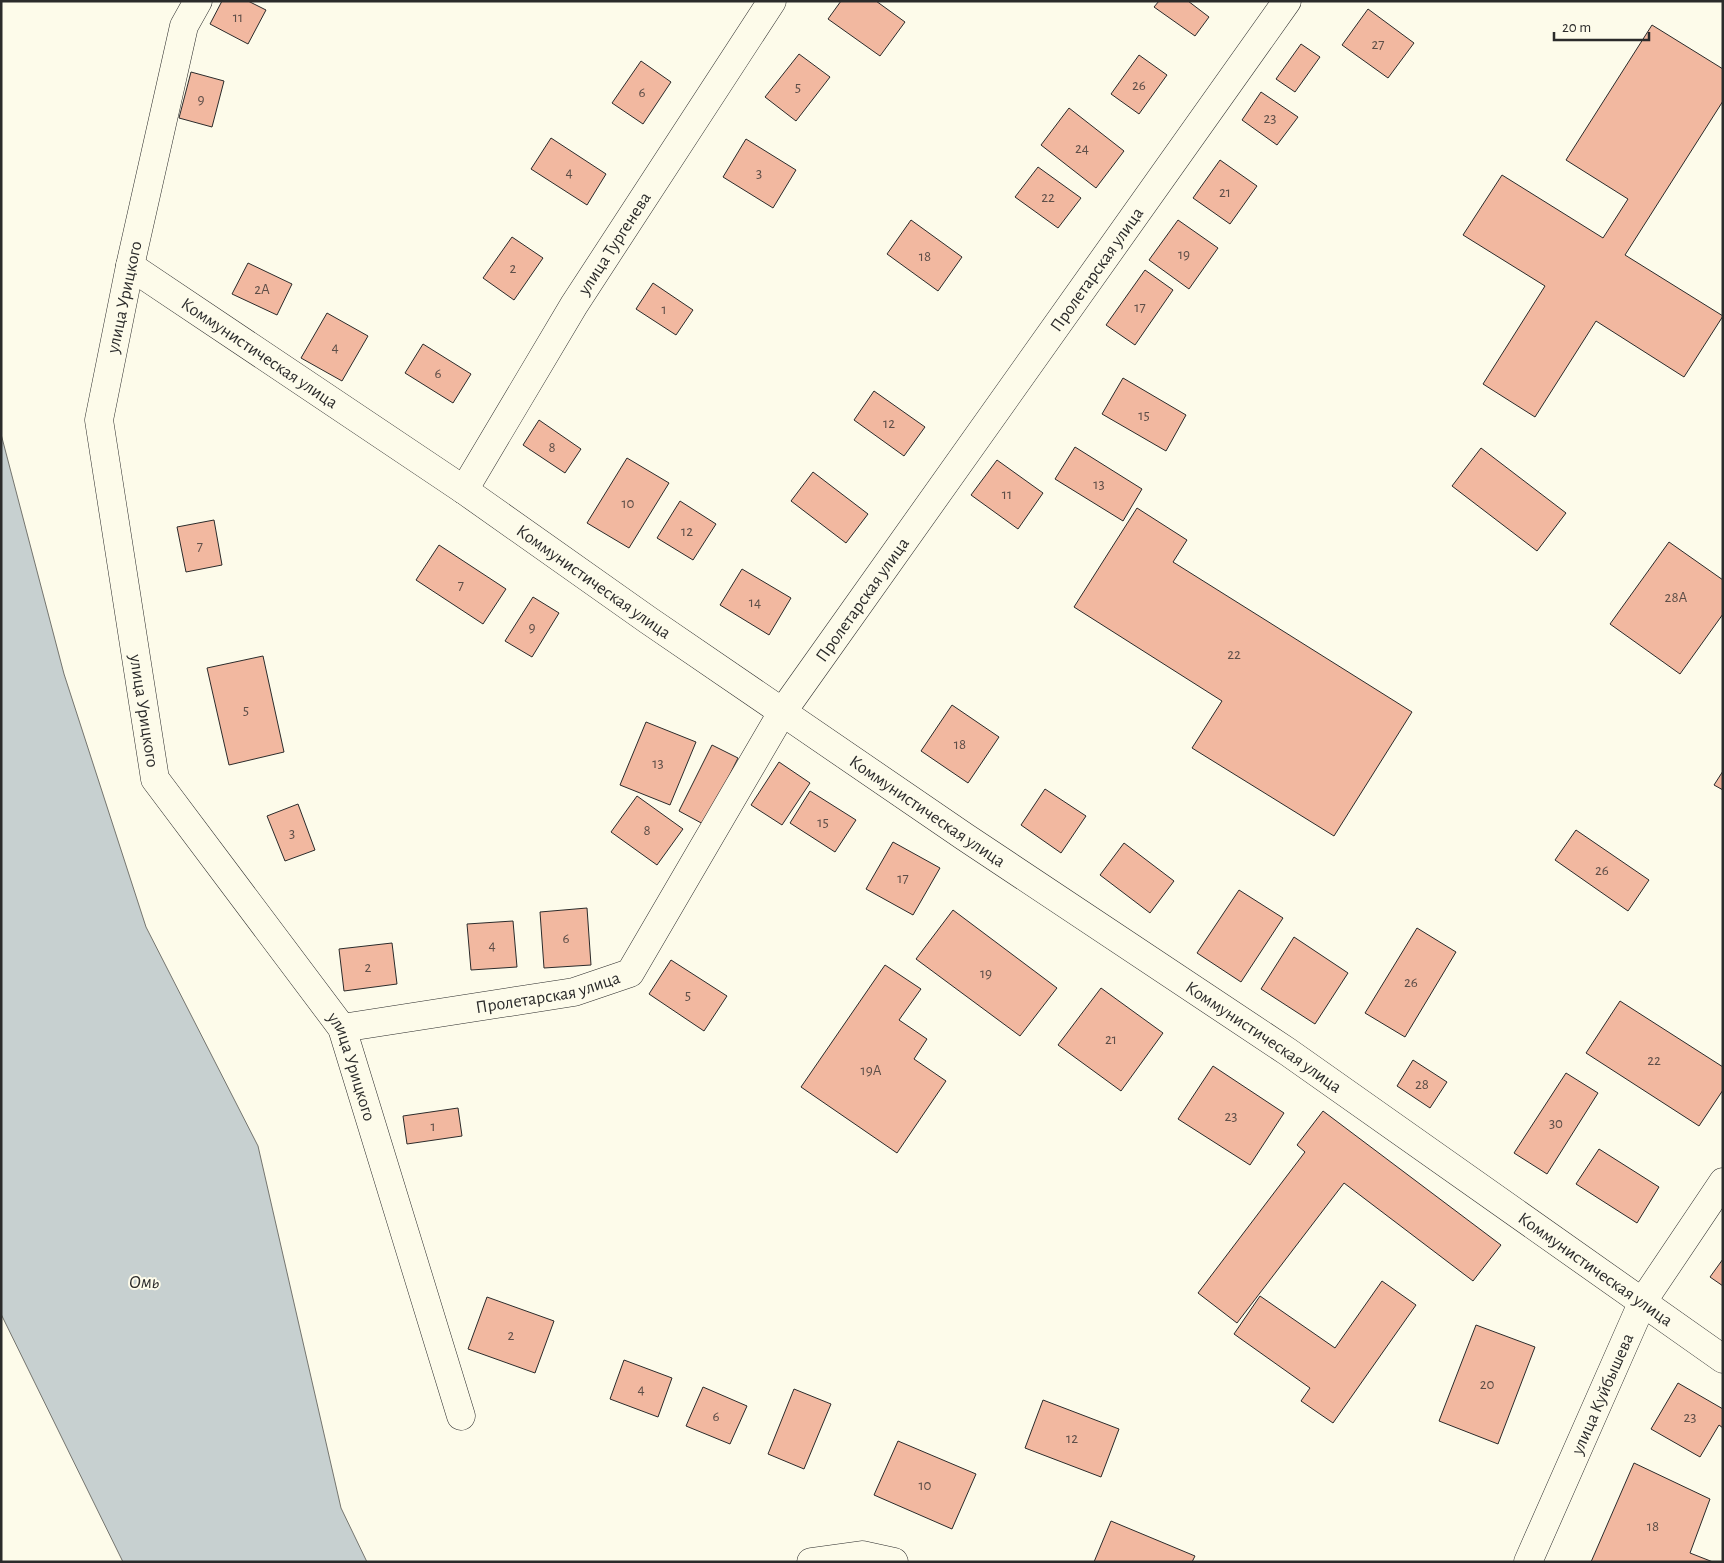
<svg xmlns="http://www.w3.org/2000/svg" width="1724" height="1563" font-family="'Alegreya Sans',sans-serif">
	<rect width="100%" height="100%" fill="#fdfbea"/>
	<polygon fill="#c7d0d0" stroke="#74746e" points="1,434 64,674 146,927 258,1146 341,1508 367,1562 123,1562 1,1314"/>
	<g fill="#f2b8a0" stroke="#2b2b2b">
		<polygon points="222,1 248,1 266,10 248,44 210,24"/>
		<polygon points="841,1 876,1 905,22 880,56 828,19"/>
		<polygon points="1159,1 1188,1 1209,17 1195,36 1154,7"/>
		<polygon points="1368,9 1414,43 1388,78 1342,45"/>
		<polygon points="1652,25 1723,69 1723,101 1625,255 1723,316 1684,377 1596,321 1535,417 1483,384 1545,286 1463,235 1502,175 1603,238 1628,199 1566,160"/>
		<polygon points="1301,44 1320,57 1295,92 1276,79"/>
		<polygon points="799,54 830,77 796,121 765,97"/>
		<polygon points="1139,55 1167,75 1139,114 1111,94"/>
		<polygon points="641,61 671,82 643,124 612,103"/>
		<polygon points="191,72 224,81 212,127 179,118"/>
		<polygon points="1261,92 1298,117 1277,145 1242,120"/>
		<polygon points="1069,108 1124,151 1096,188 1041,145"/>
		<polygon points="551,138 606,174 587,205 531,169"/>
		<polygon points="746,139 796,170 773,208 723,177"/>
		<polygon points="1220,160 1257,186 1230,224 1193,198"/>
		<polygon points="1038,167 1081,198 1058,228 1015,197"/>
		<polygon points="911,220 962,257 938,291 887,254"/>
		<polygon points="1178,220 1218,248 1189,289 1149,260"/>
		<polygon points="512,237 543,258 514,300 483,278"/>
		<polygon points="248,263 292,284 277,315 232,294"/>
		<polygon points="1145,270 1173,290 1135,345 1106,325"/>
		<polygon points="653,283 693,310 676,335 636,309"/>
		<polygon points="327,313 368,336 342,381 301,358"/>
		<polygon points="423,344 471,374 453,403 405,373"/>
		<polygon points="1123,378 1186,415 1166,451 1102,414"/>
		<polygon points="874,391 925,427 904,456 854,420"/>
		<polygon points="539,420 581,449 565,473 523,445"/>
		<polygon points="1075,447 1142,489 1123,521 1055,479"/>
		<polygon points="1481,448 1566,513 1537,551 1452,486"/>
		<polygon points="627,458 669,483 629,548 587,523"/>
		<polygon points="997,460 1043,493 1018,529 971,495"/>
		<polygon points="813,472 868,514 846,543 791,501"/>
		<polygon points="680,501 716,524 693,560 657,538"/>
		<polygon points="1137,508 1187,540 1173,562 1412,712 1334,836 1192,748 1222,701 1074,607"/>
		<polygon points="214,520 222,565 186,572 177,527"/>
		<polygon points="1669,542 1723,580 1723,614 1680,674 1610,624"/>
		<polygon points="439,545 506,589 483,624 416,580"/>
		<polygon points="742,569 791,598 769,635 720,605"/>
		<polygon points="533,597 559,613 532,657 505,641"/>
		<polygon points="263,656 284,752 229,765 207,668"/>
		<polygon points="952,705 999,737 968,783 921,751"/>
		<polygon points="646,722 696,742 670,805 620,785"/>
		<polygon points="712,745 738,758 705,825 679,811"/>
		<polygon points="779,762 810,783 782,825 751,805"/>
		<polygon points="1723,771 1723,790 1714,785"/>
		<polygon points="1045,789 1086,816 1061,853 1021,825"/>
		<polygon points="810,791 856,820 835,852 790,823"/>
		<polygon points="637,796 683,829 657,865 611,832"/>
		<polygon points="298,804 315,850 285,861 267,816"/>
		<polygon points="1576,830 1649,880 1628,911 1555,860"/>
		<polygon points="893,842 940,868 913,915 866,889"/>
		<polygon points="1124,843 1174,881 1150,913 1100,875"/>
		<polygon points="1239,890 1283,918 1241,982 1197,953"/>
		<polygon points="587,908 591,965 544,968 540,912"/>
		<polygon points="953,910 1057,988 1020,1036 916,959"/>
		<polygon points="513,921 517,967 471,970 467,924"/>
		<polygon points="1417,928 1456,952 1405,1037 1365,1013"/>
		<polygon points="1294,937 1348,973 1315,1024 1261,989"/>
		<polygon points="392,943 397,984 344,991 339,949"/>
		<polygon points="671,960 727,996 704,1031 649,994"/>
		<polygon points="885,965 921,989 899,1020 927,1039 914,1059 946,1081 897,1153 801,1087"/>
		<polygon points="1101,988 1163,1033 1121,1091 1058,1045"/>
		<polygon points="1620,1001 1723,1067 1723,1090 1699,1126 1586,1053"/>
		<polygon points="1413,1060 1447,1082 1430,1108 1397,1086"/>
		<polygon points="1213,1066 1284,1113 1250,1165 1178,1119"/>
		<polygon points="1566,1073 1598,1093 1547,1174 1514,1153"/>
		<polygon points="458,1108 462,1136 407,1144 403,1116"/>
		<polygon points="1323,1111 1501,1245 1473,1281 1344,1183 1237,1323 1198,1293 1305,1152 1297,1145"/>
		<polygon points="1599,1149 1659,1187 1637,1223 1576,1184"/>
		<polygon points="1723,1259 1723,1286 1710,1277"/>
		<polygon points="1382,1281 1416,1305 1333,1423 1301,1401 1310,1388 1234,1334 1260,1296 1335,1348"/>
		<polygon points="487,1297 554,1321 535,1373 468,1349"/>
		<polygon points="1476,1325 1535,1347 1498,1444 1439,1421"/>
		<polygon points="624,1360 672,1378 658,1417 610,1399"/>
		<polygon points="1678,1383 1723,1409 1723,1428 1719,1425 1700,1457 1651,1429"/>
		<polygon points="703,1387 747,1406 730,1444 686,1426"/>
		<polygon points="794,1389 831,1404 804,1469 768,1454"/>
		<polygon points="1043,1400 1119,1429 1101,1477 1025,1448"/>
		<polygon points="898,1441 976,1474 952,1529 874,1495"/>
		<polygon points="1634,1463 1710,1499 1690,1553 1713,1562 1591,1562"/>
		<polygon points="1111,1521 1195,1556 1192,1562 1094,1562"/>
	</g>
	<g fill="none" stroke-linecap="round" stroke-linejoin="round">
		<defs>
			<g id="street">
				<path id="s1" d="M198 1 184 26 130 266 99 420 155 779 342 1028 461 1416"/>
				<path id="s2" d="M464 490 574 305 772 1"/>
				<path id="s3" d="M342 1028 574 992 630 973 783 711 1287 1"/>
			</g>
			<g id="secondary">
				<path id="s4" d="M130 266 464 490 648 620 965 837 1288 1052 1723 1359"/>
				<polyline points="811,1562 862,1555 894,1562"/>
				<path id="s5" d="M1528 1562 1643 1301 1723 1182"/>
			</g>
		</defs>
		<use href="#street" stroke="#2b2b2b" stroke-width="29"/>
		<use href="#secondary" stroke="#2b2b2b" stroke-width="29"/>
		<use href="#street" stroke="#fdfbea" stroke-width="28"/>
		<use href="#secondary" stroke="#fdfbea" stroke-width="28"/>
	</g>
	<g text-anchor="middle" stroke-width="4" stroke-linejoin="round" paint-order="stroke">
		<g font-size="15" fill="#5d4e48">
			<text x="238" y="22">11</text>
			<text x="1378" y="49">27</text>
			<text x="1139" y="90">26</text>
			<text x="798" y="92">5</text>
			<text x="642" y="97">6</text>
			<text x="201" y="104">9</text>
			<text x="1270" y="123">23</text>
			<text x="1082" y="153">24</text>
			<text x="569" y="177">4</text>
			<text x="759" y="178">3</text>
			<text x="1225" y="197">21</text>
			<text x="1048" y="202">22</text>
			<text x="1184" y="259">19</text>
			<text x="925" y="261">18</text>
			<text x="513" y="273">2</text>
			<text x="262" y="294">2А</text>
			<text x="1140" y="312">17</text>
			<text x="664" y="314">1</text>
			<text x="335" y="352">4</text>
			<text x="438" y="378">6</text>
			<text x="1144" y="420">15</text>
			<text x="889" y="428">12</text>
			<text x="552" y="452">8</text>
			<text x="1099" y="489">13</text>
			<text x="1007" y="499">11</text>
			<text x="628" y="508">10</text>
			<text x="687" y="536">12</text>
			<text x="200" y="551">7</text>
			<text x="461" y="590">7</text>
			<text x="1676" y="602">28А</text>
			<text x="755" y="607">14</text>
			<text x="532" y="632">9</text>
			<text x="1234" y="659">22</text>
			<text x="246" y="715">5</text>
			<text x="960" y="749">18</text>
			<text x="658" y="768">13</text>
			<text x="823" y="827">15</text>
			<text x="647" y="835">8</text>
			<text x="292" y="838">3</text>
			<text x="1602" y="875">26</text>
			<text x="903" y="883">17</text>
			<text x="566" y="943">6</text>
			<text x="492" y="950">4</text>
			<text x="368" y="972">2</text>
			<text x="986" y="978">19</text>
			<text x="1411" y="987">26</text>
			<text x="688" y="1000">5</text>
			<text x="1111" y="1044">21</text>
			<text x="1654" y="1065">22</text>
			<text x="871" y="1075">19А</text>
			<text x="1422" y="1089">28</text>
			<text x="1231" y="1121">23</text>
			<text x="1556" y="1128">30</text>
			<text x="433" y="1131">1</text>
			<text x="511" y="1340">2</text>
			<text x="1487" y="1389">20</text>
			<text x="641" y="1394">4</text>
			<text x="716" y="1421">6</text>
			<text x="1690" y="1422">23</text>
			<text x="1072" y="1443">12</text>
			<text x="925" y="1490">10</text>
			<text x="1653" y="1531">18</text>
		</g>
		<g font-size="18" fill="#2b2b2b" stroke="#fdfbea">
			<text dy="6" stroke="none"><textPath href="#s2" startOffset="289">улица Тургенева</textPath></text>
			<text dy="6" stroke="none"><textPath href="#s3" startOffset="1139">Пролетарская улица</textPath></text>
			<text transform="translate(124 297) rotate(-78)" y="6">улица Урицкого</text>
			<text dy="6" stroke="none"><textPath href="#s4" startOffset="156">Коммунистическая улица</textPath></text>
			<text dy="6" stroke="none"><textPath href="#s4" startOffset="561">Коммунистическая улица</textPath></text>
			<text dy="6" stroke="none"><textPath href="#s3" startOffset="734">Пролетарская улица</textPath></text>
			<text dy="6" stroke="none"><textPath href="#s1" startOffset="726">улица Урицкого</textPath></text>
			<text dy="6" stroke="none"><textPath href="#s4" startOffset="966">Коммунистическая улица</textPath></text>
			<text dy="6" stroke="none"><textPath href="#s3" startOffset="209">Пролетарская улица</textPath></text>
			<text dy="6" stroke="none"><textPath href="#s4" startOffset="1371">Коммунистическая улица</textPath></text>
			<text dy="6" stroke="none"><textPath href="#s1" startOffset="1146">улица Урицкого</textPath></text>
			<text dy="6" stroke="none"><textPath href="#s4" startOffset="1776">Коммунистическая улица</textPath></text>
			<text dy="6" stroke="none"><textPath href="#s5" startOffset="184">улица Куйбышева</textPath></text>
		</g>
		<g font-size="19" font-style="italic" fill="#2b2b2b" stroke="#fdfbea">
			<text x="144" y="1288">Омь</text>
		</g>
	</g>
	<rect width="1724" height="1563" fill="none" stroke="#2b2b2b" stroke-width="5"/>
	<path d="M1554 32v8h95v-8" fill="none" stroke="#2b2b2b" stroke-width="2.5"/>
	<text x="1562" y="32" font-size="15" fill="#2b2b2b" stroke="#fdfbea" stroke-width="4" paint-order="stroke">20 m</text>
</svg>
